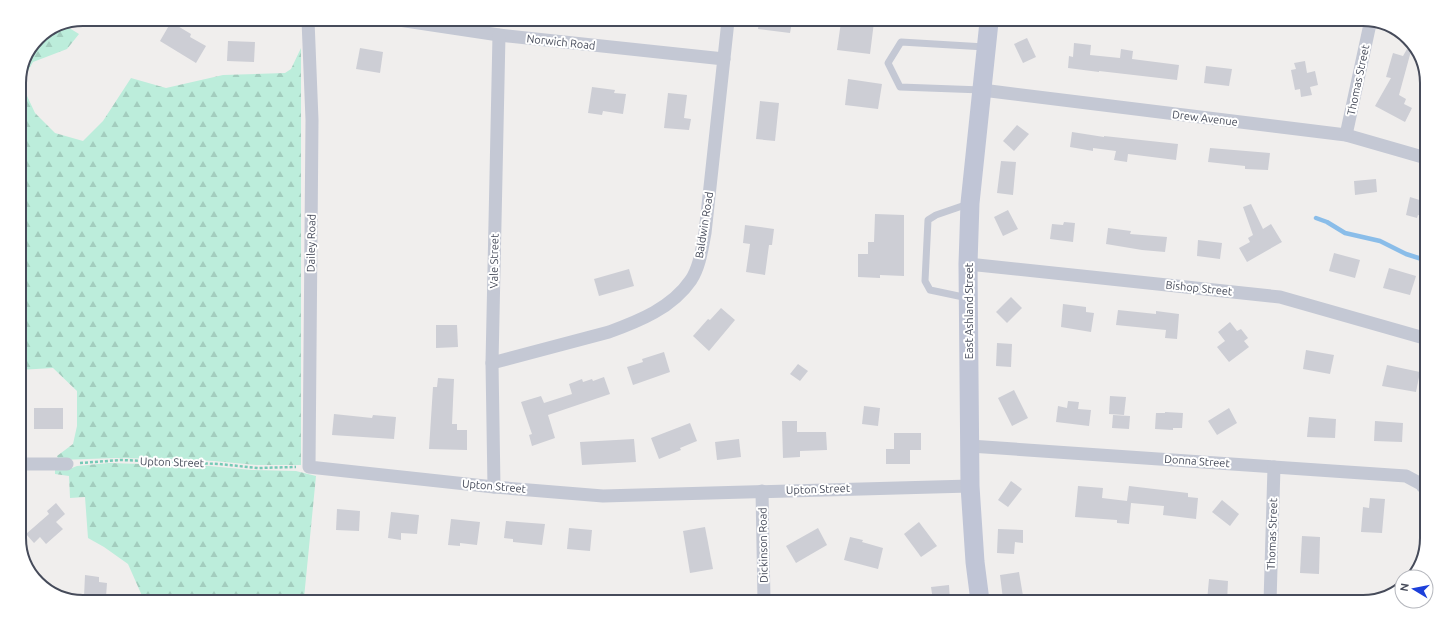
<svg xmlns="http://www.w3.org/2000/svg" width="1446" height="621" font-family="Ubuntu,sans-serif">
	<defs>
		<pattern id="forest-firs" width="22" height="20" patternUnits="userSpaceOnUse"><rect width="22" height="20" fill="#bceddb"/><path d="M5 1l3.5 6h-7zM16 11l3.5 6h-7z" fill="#a3cdbe"/></pattern>
	</defs>
	<rect width="100%" height="100%" fill="#f0eeed"/>
	<g fill="url(#forest-firs)">
		<polygon points="66,26 79,34 67,49 33,62 21,83 35,113 55,133 83,141 103,121 131,78 166,88 223,75 285,73 291,69 301,48 301,465 256,465 214,461 174,459 116,458 59,460 57,456 73,444 77,426 77,391 53,368 19,370 19,79 38,38"/>
		<polygon points="109,463 209,466 252,470 296,471 316,476 304,598 143,598 128,564 104,547 88,538 85,497 70,498 69,476 55,474 55,469 67,470 77,466"/>
	</g>
	<g fill="none" stroke-linecap="round" stroke-linejoin="round">
		<polyline stroke="#8abde9" stroke-width="4.5" points="1316,218 1327,222 1345,233 1380,241 1406,254 1425,260"/>
	</g>
	<g fill="#cdced5">
		<polygon points="759,21 792,22 790,33 758,29"/>
		<polygon points="171,22 191,34 190,37 206,46 196,63 160,41"/>
		<polygon points="841,22 874,22 870,54 837,50"/>
		<polygon points="1027,38 1036,57 1023,63 1014,44"/>
		<polygon points="228,41 255,42 254,62 227,61"/>
		<polygon points="1074,43 1091,45 1090,55 1120,58 1121,49 1133,51 1132,59 1179,65 1177,80 1099,71 1099,72 1068,68 1069,56 1073,57"/>
		<polygon points="360,48 383,52 380,73 356,69"/>
		<polygon points="1407,49 1411,51 1399,95 1406,99 1404,104 1412,108 1405,122 1375,106 1391,78 1386,77 1393,53 1403,56"/>
		<polygon points="1305,61 1307,73 1315,71 1318,85 1310,87 1312,95 1301,97 1300,89 1295,90 1291,70 1296,69 1294,63"/>
		<polygon points="1206,66 1232,69 1229,86 1204,83"/>
		<polygon points="848,79 882,84 878,109 845,105"/>
		<polygon points="592,87 615,90 614,93 626,94 623,114 603,111 602,115 588,113"/>
		<polygon points="668,93 687,95 684,118 691,119 689,130 664,128"/>
		<polygon points="760,101 779,103 775,141 756,139"/>
		<polygon points="1017,125 1029,134 1014,151 1003,141"/>
		<polygon points="1072,132 1104,137 1104,136 1178,144 1176,160 1128,154 1127,162 1114,160 1116,151 1093,148 1093,151 1070,147"/>
		<polygon points="1210,148 1270,153 1268,170 1245,169 1245,166 1208,162"/>
		<polygon points="1001,161 1016,162 1013,195 997,193"/>
		<polygon points="1376,179 1377,192 1355,195 1354,181"/>
		<polygon points="1410,197 1426,202 1426,217 1418,215 1417,218 1406,215"/>
		<polygon points="1251,204 1263,229 1271,224 1282,242 1247,262 1239,248 1250,242 1248,238 1253,235 1243,207"/>
		<polygon points="1008,210 1018,229 1003,236 994,217"/>
		<polygon points="875,214 904,215 904,276 880,275 880,278 858,277 858,254 868,254 868,242 874,242"/>
		<polygon points="1064,222 1075,223 1073,242 1050,239 1052,224 1063,225"/>
		<polygon points="745,225 774,229 772,245 769,245 765,275 746,272 750,244 743,243"/>
		<polygon points="1108,228 1131,231 1130,234 1167,237 1165,252 1142,250 1106,244"/>
		<polygon points="1198,240 1222,243 1220,259 1197,256"/>
		<polygon points="1334,253 1360,260 1355,278 1329,271"/>
		<polygon points="1389,268 1416,276 1410,295 1383,288"/>
		<polygon points="629,269 634,286 599,296 594,279"/>
		<polygon points="1011,297 1022,308 1007,323 996,312"/>
		<polygon points="1063,304 1086,307 1086,312 1094,313 1091,332 1061,327"/>
		<polygon points="721,308 735,320 709,351 693,336 708,319 710,320"/>
		<polygon points="1118,310 1156,314 1156,311 1179,314 1177,339 1165,338 1166,330 1116,325"/>
		<polygon points="1230,322 1237,331 1241,329 1248,338 1244,341 1249,347 1229,362 1217,347 1225,341 1218,332"/>
		<polygon points="436,325 457,325 458,347 436,348"/>
		<polygon points="997,343 1012,344 1011,367 996,366"/>
		<polygon points="1306,350 1334,355 1330,374 1303,369"/>
		<polygon points="664,352 670,372 633,385 627,367 643,362 642,359"/>
		<polygon points="798,364 808,371 800,381 790,374"/>
		<polygon points="1387,365 1420,372 1416,392 1382,386"/>
		<polygon points="604,377 610,394 548,415 555,438 532,446 529,435 532,434 521,402 541,396 544,403 572,394 569,384 582,379 583,382 592,379 593,381"/>
		<polygon points="438,378 454,379 452,424 457,424 457,430 467,430 467,450 429,449 433,387 437,387"/>
		<polygon points="1014,390 1028,418 1012,426 998,398"/>
		<polygon points="1110,396 1126,397 1124,415 1109,414"/>
		<polygon points="1068,401 1079,402 1078,409 1091,410 1089,426 1056,422 1058,406 1067,408"/>
		<polygon points="864,406 880,408 878,426 862,424"/>
		<rect x="34" y="408" width="29" height="21"/>
		<polygon points="1229,408 1237,423 1217,435 1208,421"/>
		<polygon points="1165,412 1183,413 1182,428 1173,428 1173,430 1155,429 1156,413 1165,413"/>
		<polygon points="334,414 372,418 373,415 396,417 394,439 332,435"/>
		<polygon points="1113,415 1130,416 1129,429 1112,428"/>
		<polygon points="1309,417 1336,419 1335,438 1307,437"/>
		<polygon points="782,421 797,421 797,432 826,432 827,450 800,451 800,457 783,458"/>
		<polygon points="1375,421 1403,423 1402,442 1374,441"/>
		<polygon points="690,423 697,441 680,448 681,450 659,459 651,438"/>
		<polygon points="894,433 921,433 921,450 910,450 910,464 886,464 886,449 894,449"/>
		<polygon points="634,439 636,462 582,465 580,442"/>
		<polygon points="739,439 741,457 717,460 715,442"/>
		<polygon points="1011,481 1022,489 1008,507 998,500"/>
		<polygon points="1078,486 1103,488 1102,498 1127,501 1129,486 1188,493 1188,497 1198,498 1196,519 1163,515 1164,506 1131,503 1129,524 1117,523 1117,520 1075,517"/>
		<polygon points="1370,498 1385,499 1382,533 1361,532 1363,507 1369,508"/>
		<polygon points="1222,500 1239,514 1230,526 1212,512"/>
		<polygon points="56,503 65,514 56,522 63,529 46,544 40,537 34,543 26,534 49,514 47,511"/>
		<polygon points="337,509 360,511 359,531 336,530"/>
		<polygon points="391,512 419,515 417,534 401,533 401,540 388,538"/>
		<polygon points="451,519 480,522 477,545 460,543 460,546 448,545"/>
		<polygon points="506,521 545,524 542,545 513,542 513,539 504,538"/>
		<polygon points="919,522 937,546 921,557 904,534"/>
		<polygon points="705,527 713,569 690,573 683,531"/>
		<polygon points="569,528 592,530 590,551 567,549"/>
		<polygon points="818,528 827,545 796,563 786,546"/>
		<polygon points="998,529 1023,530 1023,543 1015,542 1014,554 997,553"/>
		<polygon points="1302,536 1320,537 1319,574 1300,573"/>
		<polygon points="850,537 863,540 862,542 883,548 878,569 844,560"/>
		<polygon points="1019,572 1023,596 1003,599 1000,575"/>
		<polygon points="85,575 99,577 99,582 107,583 106,597 84,597"/>
		<polygon points="1209,579 1228,581 1227,602 1207,601"/>
		<polygon points="949,585 950,600 933,600 931,587"/>
	</g>
	<g fill="none" stroke-linecap="round" stroke-linejoin="round">
		<polyline stroke="#75cab6" stroke-width="2.5" stroke-dasharray="3 2" stroke-linecap="butt" points="80,463 121,460 219,464 258,468 296,467"/>
		<g stroke="#c4c8d4" stroke-width="7">
			<polyline points="982,90 900,87 888,63 901,42 985,47"/>
			<polyline points="968,298 930,290 925,281 928,220 936,215 968,204"/>
		</g>
		<g stroke="#c4c8d4" stroke-width="13">
			<polyline points="308,20 312,120 309,467 494,487 603,496 970,486"/>
			<polyline points="399,20 499,35 724,59"/>
			<polyline points="982,90 1346,135 1426,158"/>
			<polyline points="1346,135 1370,24"/>
			<polyline points="968,264 1280,297 1424,338"/>
			<path d="M492 363 609 332C639 321 672 308 691 280 700 266 702 248 705 233L728 21"/>
			<polyline points="970,446 1406,476 1421,484 1423,487"/>
			<polyline points="19,464 67,464"/>
			<polyline points="494,487 492,363 499,35"/>
			<polyline points="762,491 764,600"/>
			<polyline points="1270,602 1274,467"/>
		</g>
		<polyline stroke="#c0c5d6" stroke-width="19" points="980,601 975,562 970,486 968,264 970,203 989,22"/>
	</g>
	<g text-anchor="middle" stroke-width="4" stroke-linejoin="round" paint-order="stroke">
		<g font-size="11" fill="#464b5a" stroke="#fff">
			<text transform="translate(561 42) rotate(6)" y="4">Norwich Road</text>
			<text transform="translate(1358 80) rotate(-78)" y="4">Thomas Street</text>
			<text transform="translate(1205 118) rotate(7)" y="4">Drew Avenue</text>
			<text transform="translate(704 225) rotate(-81)" y="4">Baldwin Road</text>
			<text transform="translate(311 243) rotate(-89)" y="4">Dailey Road</text>
			<text transform="translate(494 261) rotate(-89)" y="4">Vale Street</text>
			<text transform="translate(1199 288) rotate(6)" y="4">Bishop Street</text>
			<text transform="translate(969 311) rotate(-90)" y="4">East Ashland Street</text>
			<text transform="translate(1197 461) rotate(4)" y="4">Donna Street</text>
			<text transform="translate(172 462) rotate(2)" y="4">Upton Street</text>
			<text transform="translate(494 486) rotate(5)" y="4">Upton Street</text>
			<text transform="translate(818 489) rotate(-2)" y="4">Upton Street</text>
			<text transform="translate(1272 534) rotate(-88)" y="4">Thomas Street</text>
			<text transform="translate(763 545) rotate(-91)" y="4">Dickinson Road</text>
		</g>
	</g>
	<path d="M0 0H1446V621H0ZM83 26H1363A57 57 0 0 1 1420 83V538A57 57 0 0 1 1363 595H83A57 57 0 0 1 26 538V83A57 57 0 0 1 83 26Z" fill="#fff" fill-rule="evenodd"/>
	<path fill="none" stroke="#464b5a" stroke-width="2" d="M83 26H1363A57 57 0 0 1 1420 83V538A57 57 0 0 1 1363 595H83A57 57 0 0 1 26 538V83A57 57 0 0 1 83 26Z"/>
	<g transform="translate(1414 589) rotate(280)"><circle r="19" fill="#ffffff" stroke="#b5b7bd"/>
	<path d="M0-3L7 15L0 10L-7 15Z" fill="#1d40da"/>
	<text y="-6" font-size="11" font-weight="bold" text-anchor="middle" fill="#464b5a">N</text>
	</g>
</svg>
